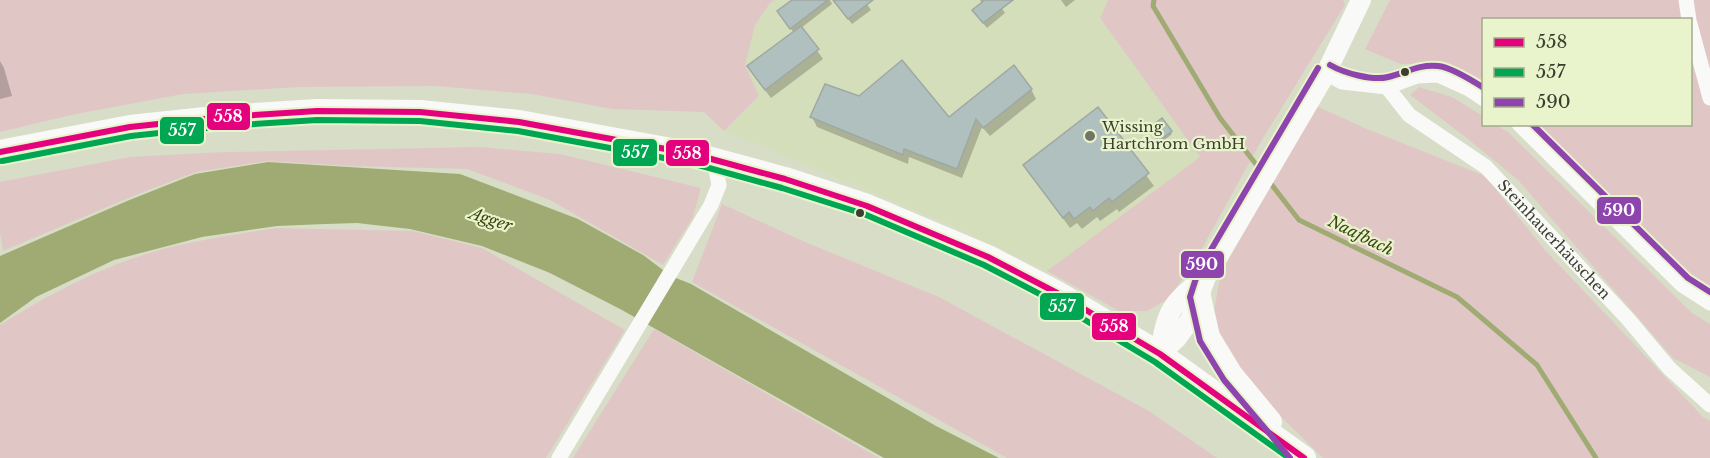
<svg xmlns="http://www.w3.org/2000/svg" width="1710" height="458" font-family="'Libre Baskerville',serif">
	<rect width="100%" height="100%" fill="#d8ddc8"/>
	<polygon fill="#d5debb" points="775,0 1108,0 1100,18 1200,157 1047,271 946,223 724,131 759,96 745,65 755,25 770,3"/>
	<g fill="#e0c7c6">
		<polygon points="0,0 775,0 770,3 755,25 745,65 759,96 724,131 704,112 612,109 532,94 435,86 298,87 183,94 71,115 0,132"/>
		<polygon points="1108,0 1343,0 1345,5 1263,138 1194,263 1167,300 1147,311 1119,311 1047,271 1200,157 1100,18"/>
		<polygon points="1390,0 1710,0 1710,290 1703,288 1537,125 1690,124 1690,20 1484,20 1483,80 1449,64 1400,64 1365,49"/>
		<polygon points="1419,87 1452,97 1483,116 1484,124 1496,125 1508,132 1692,313 1710,324 1710,377 1673,358 1518,180 1468,139 1410,95"/>
		<polygon points="1316,106 1367,129 1485,176 1546,251 1703,417 1710,421 1710,458 1323,458 1279,415 1223,350 1212,321 1221,273"/>
		<polygon points="480,147 560,154 701,188 693,217 663,265 550,200 467,169 350,166 267,161 196,172 138,194 3,251 0,233 0,182 130,157 224,152"/>
		<polygon points="722,204 805,242 939,297 1149,411 1217,458 1007,458 692,282"/>
		<path d="M277 228 413 231 482 248 625 330 546 458H0V325C44 297 95 270 146 254 188 241 233 235 277 228Z"/>
		<polygon points="654,329 879,458 573,458"/>
	</g>
	<polygon fill="#9fab73" points="268,162 460,174 578,219 643,255 671,276 691,284 936,426 999,458 884,458 622,310 550,273 482,246 410,229 357,223 325,224 277,226 202,237 114,260 36,297 0,323 0,256 127,201 195,174"/>
	<g fill="#0003">
		<polygon points="795,0 830,0 832,4 801,28 823,59 771,98 754,76 794,33 782,17"/>
		<polygon points="841,0 864,0 871,10 852,24 840,9"/>
		<polygon points="980,0 996,0 1005,13 987,28 977,16 982,4"/>
		<polygon points="1061,0 1075,0 1066,7"/>
		<polygon points="0,61 4,68 12,96 0,99"/>
		<polygon points="1031,89 1036,99 990,136 982,127 962,178 909,157 908,164 817,127 812,117 859,97 949,119"/>
		<polygon points="1098,109 1154,186 1119,212 1117,209 1100,221 1097,217 1082,229 1077,223 1070,228 1024,165"/>
		<polygon points="1162,120 1172,134 1162,142 1151,128"/>
	</g>
	<g fill="none" stroke-linecap="round" stroke-linejoin="round">
		<g stroke="#9fab73" stroke-width="5">
			<polyline points="1154,0 1153,6 1220,118 1262,172"/>
			<polyline points="1268,180 1299,220 1457,297 1537,365 1596,458"/>
		</g>
	</g>
	<g fill="#b0c0bf" stroke="#9fa8a3" stroke-width="1.5">
		<polygon points="792,0 828,0 790,29 777,11"/>
		<polygon points="833,0 873,0 848,19"/>
		<polygon points="985,0 1013,0 983,23 972,10"/>
		<polygon points="801,26 819,49 765,90 747,66"/>
		<polygon points="902,60 949,117 1014,65 1032,89 983,128 976,119 957,169 904,149 903,155 810,117 825,84 859,96"/>
		<polygon points="1098,107 1149,173 1112,202 1109,198 1093,211 1090,207 1074,219 1069,212 1063,218 1023,165"/>
		<polygon points="1162,118 1172,131 1159,141 1149,128"/>
	</g>
	<g fill="none" stroke-linecap="round" stroke-linejoin="round">
		<g stroke="#f9faf7" stroke-width="15">
			<polyline points="1686,0 1689,20"/>
			<polyline points="1690,24 1710,98"/>
			<polyline points="1326,73 1342,82 1387,87 1417,76 1438,75 1469,89 1484,99"/>
			<path id="s1" d="M1387 87 1409 115 1486 167 1628 319 1669 368 1710 405"/>
			<polyline points="1519,124 1682,285 1710,303"/>
			<polyline points="559,458 711,205 719,185 714,159"/>
		</g>
		<g stroke="#f9faf7" stroke-width="20">
			<polyline points="1160,354 1176,339 1190,320 1206,277 1326,73 1361,0"/>
			<path d="M1160 354C1165 313 1172 301 1206 277"/>
		</g>
		<g stroke="#f9faf7" stroke-width="24">
			<polyline points="0,152 130,127 224,117 317,111 420,112 519,122 693,154 785,179 867,206 988,257 1059,294 1160,354 1304,458"/>
			<polyline points="1199,297 1208,337 1231,375 1270,422"/>
		</g>
		<defs>
			<polyline id="bus-1" points="0,152 130,127 224,117 317,111 420,112 519,122 693,154 785,179 867,206 988,257 1059,294 1160,354 1304,458"/>
			<polyline id="bus-2" points="2,161 131,136 225,126 317,120 420,121 518,131 691,163 782,188 864,214 984,265 1055,302 1155,362 1289,458"/>
			<g id="bus-3">
				<path d="M1330 65C1344 73 1372 81 1388 77 1405 73 1419 64 1438 66 1450 67 1473 81 1484 88"/>
				<polyline points="1532,124 1688,278 1710,292"/>
				<polyline points="1290,458 1224,380 1200,341 1190,297 1198,272 1318,68"/>
			</g>
		</defs>
		<use href="#bus-1" stroke="#e9f3cc" stroke-width="10"/>
		<use href="#bus-2" stroke="#e9f3cc" stroke-width="10"/>
		<use href="#bus-3" stroke="#e9f3cc" stroke-width="10"/>
		<use href="#bus-1" stroke="#e5007d" stroke-width="6"/>
		<use href="#bus-2" stroke="#00a651" stroke-width="6"/>
		<use href="#bus-3" stroke="#8e44ad" stroke-width="6"/>
	</g>
	<g fill="#3a3e2e" stroke="#e9f3cc" stroke-width="2">
		<circle cx="1405" cy="72" r="5"/>
		<circle cx="860" cy="213" r="5"/>
	</g>
	<circle fill="#717664" stroke="#e9f3cc" stroke-width="2" cx="1090" cy="136" r="6"/>
	<g text-anchor="middle" stroke-width="4.5" stroke-linejoin="round" paint-order="stroke">
		<g font-size="15" fill="#3a3e2e" stroke="#e9f3cc" text-anchor="start">
			<text x="1102" y="132">Wissing<tspan x="1102" dy="17">Hartchrom GmbH</tspan></text>
		</g>
		<g font-size="15" fill="#3a3e2e" stroke="#e9f3cc">
			<text dy="5" stroke="none"><textPath href="#s1" startOffset="228">Steinhauerhäuschen</textPath></text>
		</g>
		<g font-size="16" font-style="italic" fill="#3c450f" stroke="#e9f3cc">
			<text transform="translate(491 219) rotate(18)" y="6">Agger</text>
			<text transform="translate(1361 235) rotate(26)" y="6">Naafbach</text>
		</g>
	</g>
	<g stroke="#e9f3cc" stroke-width="2">
		<rect x="206" y="102" width="45" height="29" rx="6" fill="#e5007d"/>
		<rect x="159" y="116" width="46" height="29" rx="6" fill="#00a651"/>
		<rect x="612" y="138" width="46" height="29" rx="6" fill="#00a651"/>
		<rect x="665" y="139" width="45" height="28" rx="6" fill="#e5007d"/>
		<rect x="1596" y="196" width="46" height="29" rx="6" fill="#8e44ad"/>
		<rect x="1180" y="250" width="45" height="29" rx="6" fill="#8e44ad"/>
		<rect x="1039" y="292" width="46" height="29" rx="6" fill="#00a651"/>
		<rect x="1091" y="312" width="46" height="29" rx="6" fill="#e5007d"/>
	</g>
	<g font-size="16" text-anchor="middle" font-weight="bold" fill="#fff">
		<text x="228" y="122">558</text>
		<text x="182" y="136">557</text>
		<text x="635" y="158">557</text>
		<text x="687" y="159">558</text>
		<text x="1619" y="216">590</text>
		<text x="1202" y="270">590</text>
		<text x="1062" y="312">557</text>
		<text x="1114" y="332">558</text>
	</g>
	<rect x="1482" y="18" width="210" height="108" fill="#e9f3cc" stroke="#a3ab8d" stroke-width="1.5"/>
	<rect x="1494" y="38" width="30" height="9" fill="#e5007d" stroke="#a3ab8d" stroke-width="1.5"/>
	<text x="1536" y="48" font-size="18" fill="#3a3e2e">558</text>
	<rect x="1494" y="68" width="30" height="9" fill="#00a651" stroke="#a3ab8d" stroke-width="1.5"/>
	<text x="1536" y="78" font-size="18" fill="#3a3e2e">557</text>
	<rect x="1494" y="98" width="30" height="9" fill="#8e44ad" stroke="#a3ab8d" stroke-width="1.5"/>
	<text x="1536" y="108" font-size="18" fill="#3a3e2e">590</text>
</svg>
